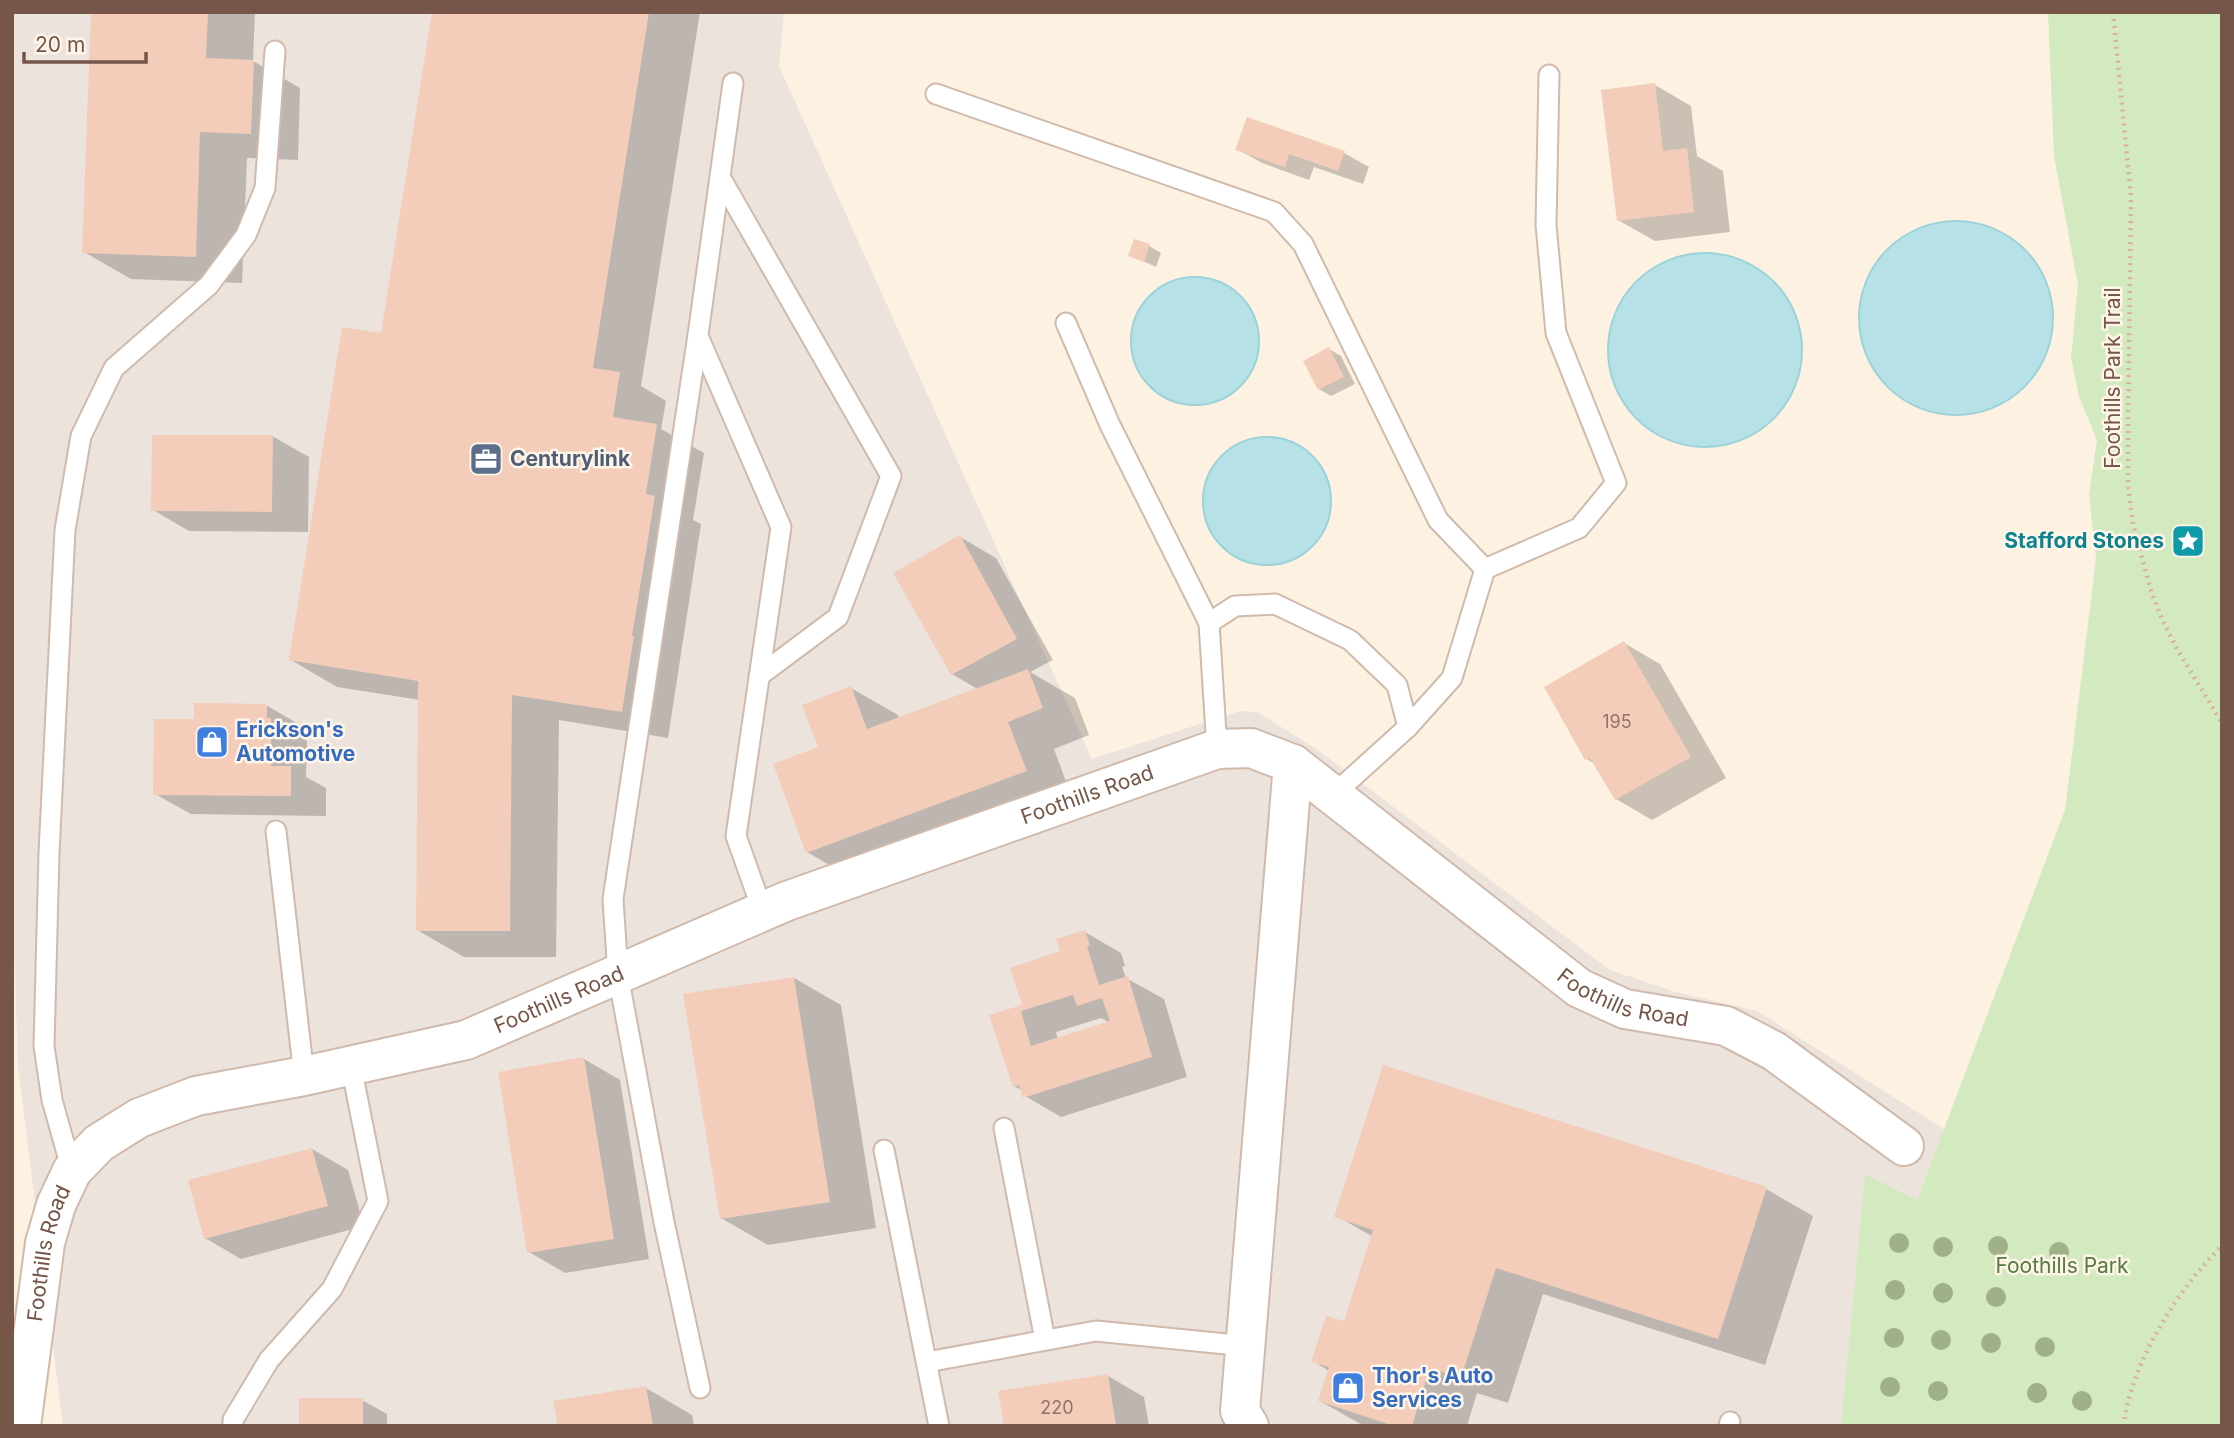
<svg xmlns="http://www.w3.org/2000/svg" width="2234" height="1438" font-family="Inter,sans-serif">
	<rect width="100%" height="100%" fill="#fdf1e2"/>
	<polygon fill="#ece3dd" points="12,12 784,12 779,66 1092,759 1240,711 1257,712 1318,750 1610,970 1676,992 1757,1011 1944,1129 1917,1200 1865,1175 1841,1426 63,1426 18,1067 12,877"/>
	<polygon fill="#d3eac0" points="2048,12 2222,12 2222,1426 1841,1426 1865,1174 1917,1200 2065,810 2096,559 2089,495 2097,440 2079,397 2071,357 2078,285 2054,156"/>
	<g fill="#b6e2e7" stroke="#9cd2d9" stroke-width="2">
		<circle cx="1956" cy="318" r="97"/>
		<circle cx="1705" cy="350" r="97"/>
		<circle cx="1195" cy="341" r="64"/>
		<circle cx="1267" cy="501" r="64"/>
	</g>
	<g fill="#0003" fill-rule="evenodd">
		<polygon points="93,12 255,12 253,61 300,88 298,160 247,158 242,283 131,279 84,252"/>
		<polygon points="433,12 700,12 641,386 666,401 661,429 704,453 693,520 701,524 668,738 559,720 556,957 464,957 417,930 420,700 337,687 291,660 382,335"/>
		<polygon points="1655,85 1691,106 1697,156 1723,171 1730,232 1655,241 1618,220"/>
		<polygon points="1248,119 1344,153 1369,167 1363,184 1314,167 1309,180 1262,163 1237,149"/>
		<polygon points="1149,246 1161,253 1156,267 1130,255"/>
		<polygon points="1329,349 1341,356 1355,384 1331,396 1319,389"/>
		<polygon points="272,436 309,457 308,532 189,531 153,510"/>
		<polygon points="960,537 996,558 1053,660 1030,672 1075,698 1089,735 1054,749 1072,798 854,879 807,852 820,748 851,688 898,715 899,719 979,690 952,674"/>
		<polygon points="1624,643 1660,664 1726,778 1652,820 1616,799 1596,765 1587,759"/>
		<polygon points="266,705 302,726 302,738 307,741 306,777 326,788 326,816 191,814 155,794 196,720"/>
		<path d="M1085 932 1121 953 1125 966 1122 967 1126 978 1164 999 1187 1077 1061 1117 1025 1096 1023 1091 1014 1086 992 1016 1024 1006 1063 952ZM1101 1018 1110 1023 1058 1039 1056 1032Z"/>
		<polygon points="794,978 841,1005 876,1228 768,1245 721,1218"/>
		<polygon points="584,1059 620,1080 649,1259 565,1273 529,1252"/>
		<polygon points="1384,1067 1766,1189 1813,1216 1765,1365 1543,1294 1508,1403 1477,1393 1467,1426 1364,1426 1320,1401 1329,1371 1313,1361 1345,1324 1373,1237 1337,1216"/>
		<polygon points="312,1149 348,1170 364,1226 241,1259 205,1238"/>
		<polygon points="1108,1376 1144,1397 1149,1426 1005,1426"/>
		<polygon points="646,1388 692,1415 694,1426 559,1426"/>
		<polygon points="362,1400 387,1414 387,1426 301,1426"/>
	</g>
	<g fill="#f3cdb9" fill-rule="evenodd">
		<polygon points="91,12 208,12 206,58 254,60 251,134 200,132 196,257 82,253"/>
		<polygon points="432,12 649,12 593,368 620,372 613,417 657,424 646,494 655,496 632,636 634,636 622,712 512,695 510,931 416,931 418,681 289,660 342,327 381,333"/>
		<polygon points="1655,83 1663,151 1687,148 1694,212 1617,221 1601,90"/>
		<polygon points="1247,117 1345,151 1338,171 1289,154 1285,167 1235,150"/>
		<polygon points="1134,239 1150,244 1144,262 1128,256"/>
		<polygon points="1329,347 1344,377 1318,390 1303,361"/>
		<polygon points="152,435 273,435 272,512 151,511"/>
		<polygon points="960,535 1017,639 951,675 893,573"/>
		<polygon points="1624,641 1691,757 1615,800 1590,758 1585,760 1544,687"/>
		<polygon points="1028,669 1043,708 1008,722 1027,771 806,853 773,764 818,747 802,705 851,686 867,729"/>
		<polygon points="194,703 267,704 267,718 271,718 271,766 291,766 291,796 153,795 154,719 194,719"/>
		<path d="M1085 930 1090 945 1087 946 1099 985 1128 976 1152 1057 1023 1098 1019 1085 1013 1087 989 1015 1022 1005 1010 968 1060 951 1056 939ZM1073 995 1077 1006 1102 998 1110 1021 1031 1046 1021 1011Z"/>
		<polygon points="794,977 830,1202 720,1219 683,994"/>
		<polygon points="584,1057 614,1239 527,1253 498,1072"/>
		<polygon points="1383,1065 1767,1187 1718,1339 1496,1268 1461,1378 1430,1368 1412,1426 1394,1426 1318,1401 1329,1367 1311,1362 1326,1316 1344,1321 1373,1230 1334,1217"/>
		<polygon points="312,1148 328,1206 204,1239 188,1180"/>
		<polygon points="1108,1374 1116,1426 1004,1426 998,1391"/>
		<polygon points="646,1386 653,1426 558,1426 553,1401"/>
		<rect x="299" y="1398" width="64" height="28"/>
	</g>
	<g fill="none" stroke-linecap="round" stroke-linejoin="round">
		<defs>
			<g id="service">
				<polyline points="936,94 1274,212 1303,244 1438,520 1485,569"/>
				<polyline points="720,177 891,476 838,617 759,676"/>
				<polyline points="1066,323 1110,425 1209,623"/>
				<polyline points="698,336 781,527 736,836 763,912"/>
				<polyline points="1408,727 1452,678 1485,569 1579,528 1616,483 1556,333 1546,225 1549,75"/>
				<polyline points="1217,749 1209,623 1235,606 1275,604 1350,640 1397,685 1408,727 1333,795"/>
				<polyline points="276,831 304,1076"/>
				<polyline points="1004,1128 1045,1340"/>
				<polyline points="884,1150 939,1426"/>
				<polyline points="72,1171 52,1100 44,1046 49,853 65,530 81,436 114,368 209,285 246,235 265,188 275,51"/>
				<polyline points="927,1362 1096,1331 1246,1346"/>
				<polyline points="700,1388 664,1222 618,975 613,899 698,335 733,83"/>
				<polyline points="233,1426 233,1420 269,1360 332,1289 378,1201 351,1066"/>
				<polyline points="1729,1426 1730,1422"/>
			</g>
			<g id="minor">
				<path id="s1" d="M21 1426 45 1243 56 1205 72 1171 99 1143 139 1118 196 1096 304 1076 466 1040 787 901 1217 749 1251 748 1293 764 1579 988 1625 1009 1726 1026 1774 1051 1904 1146"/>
				<polyline points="1249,1426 1240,1411 1293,764"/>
			</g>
		</defs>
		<use href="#service" stroke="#d0baab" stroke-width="23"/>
		<use href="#minor" stroke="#d0baab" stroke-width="42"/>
		<g stroke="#d8b09c" stroke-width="4.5" stroke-dasharray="2 5" stroke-linecap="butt">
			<polyline points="2113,12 2131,197 2128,424 2128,487 2133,524 2151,591 2162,619 2177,649 2222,723"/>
			<path d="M2124 1426C2129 1366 2179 1287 2222 1246"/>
		</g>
		<use href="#service" stroke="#fff" stroke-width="19"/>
		<use href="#minor" stroke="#fff" stroke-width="38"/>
	</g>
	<g fill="#a0b089">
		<circle cx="1899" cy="1243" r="10"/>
		<circle cx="1998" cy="1246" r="10"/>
		<circle cx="1943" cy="1247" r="10"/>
		<circle cx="2059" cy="1252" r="10"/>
		<circle cx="1895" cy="1290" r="10"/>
		<circle cx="1943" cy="1293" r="10"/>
		<circle cx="1996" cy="1297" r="10"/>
		<circle cx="1894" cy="1338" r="10"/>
		<circle cx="1941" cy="1340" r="10"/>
		<circle cx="1991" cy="1343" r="10"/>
		<circle cx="2045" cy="1347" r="10"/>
		<circle cx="1890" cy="1387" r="10"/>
		<circle cx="1938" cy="1391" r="10"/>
		<circle cx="2037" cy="1393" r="10"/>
		<circle cx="2082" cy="1401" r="10"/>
	</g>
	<defs>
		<symbol id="office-square" viewBox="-11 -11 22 22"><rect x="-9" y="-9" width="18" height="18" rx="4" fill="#5c6f8a" stroke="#fff5e9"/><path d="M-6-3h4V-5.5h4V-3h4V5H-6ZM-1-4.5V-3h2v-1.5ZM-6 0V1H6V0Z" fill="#fff"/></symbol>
		<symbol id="sight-square" viewBox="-11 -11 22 22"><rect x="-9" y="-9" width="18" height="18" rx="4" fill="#0f9aa8" stroke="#fff5e9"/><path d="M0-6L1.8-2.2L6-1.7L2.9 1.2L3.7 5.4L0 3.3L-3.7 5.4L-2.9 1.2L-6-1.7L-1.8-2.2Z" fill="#fff"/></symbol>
		<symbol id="shop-square" viewBox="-11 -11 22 22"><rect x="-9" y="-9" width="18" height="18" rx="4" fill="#3f7fe0" stroke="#fff5e9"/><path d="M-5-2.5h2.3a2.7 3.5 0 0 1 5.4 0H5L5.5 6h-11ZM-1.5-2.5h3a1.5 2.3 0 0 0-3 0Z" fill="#fff"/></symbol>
	</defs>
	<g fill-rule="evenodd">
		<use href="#office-square" x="467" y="440" width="38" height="38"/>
		<use href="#sight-square" x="2169" y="522" width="38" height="38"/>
		<use href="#shop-square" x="193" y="723" width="38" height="38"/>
		<use href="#shop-square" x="1329" y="1369" width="38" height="38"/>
	</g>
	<g text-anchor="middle" stroke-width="5" stroke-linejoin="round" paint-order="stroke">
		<g font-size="18" fill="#947464">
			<text x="1617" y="728">195</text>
			<text x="1057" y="1414">220</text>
		</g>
		<g font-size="21" fill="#755648" stroke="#fff5e9">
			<text transform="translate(2113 378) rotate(-90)" y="7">Foothills Park Trail</text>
			<text dy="7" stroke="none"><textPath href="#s1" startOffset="1353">Foothills Road</textPath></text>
			<text dy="7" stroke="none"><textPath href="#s1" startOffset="1978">Foothills Road</textPath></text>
			<text dy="7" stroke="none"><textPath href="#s1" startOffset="786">Foothills Road</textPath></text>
			<text dy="7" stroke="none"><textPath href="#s1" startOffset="175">Foothills Road</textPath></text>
		</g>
		<g font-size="21" font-weight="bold" fill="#4e5e75" stroke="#fff5e9" text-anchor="start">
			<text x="510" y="466">Centurylink</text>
		</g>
		<g font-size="21" font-weight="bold" fill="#0d838f" stroke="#fff5e9" text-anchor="end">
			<text x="2164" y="548">Stafford Stones</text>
		</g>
		<g font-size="21" font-weight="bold" fill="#366cbe" stroke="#fff5e9" text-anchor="start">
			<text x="236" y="737">Erickson's<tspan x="236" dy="24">Automotive</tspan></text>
			<text x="1372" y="1383">Thor's Auto<tspan x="1372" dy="24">Services</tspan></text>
		</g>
		<g font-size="21" fill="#547b40" stroke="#fff5e9">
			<text x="2062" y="1273">Foothills Park</text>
		</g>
	</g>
	<rect width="2234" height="1438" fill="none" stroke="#755648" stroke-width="28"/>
	<path d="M24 52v10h122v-10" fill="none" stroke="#755648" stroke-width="3.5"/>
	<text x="35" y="52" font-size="21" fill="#755648" stroke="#fff5e9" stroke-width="5" paint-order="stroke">20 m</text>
</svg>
